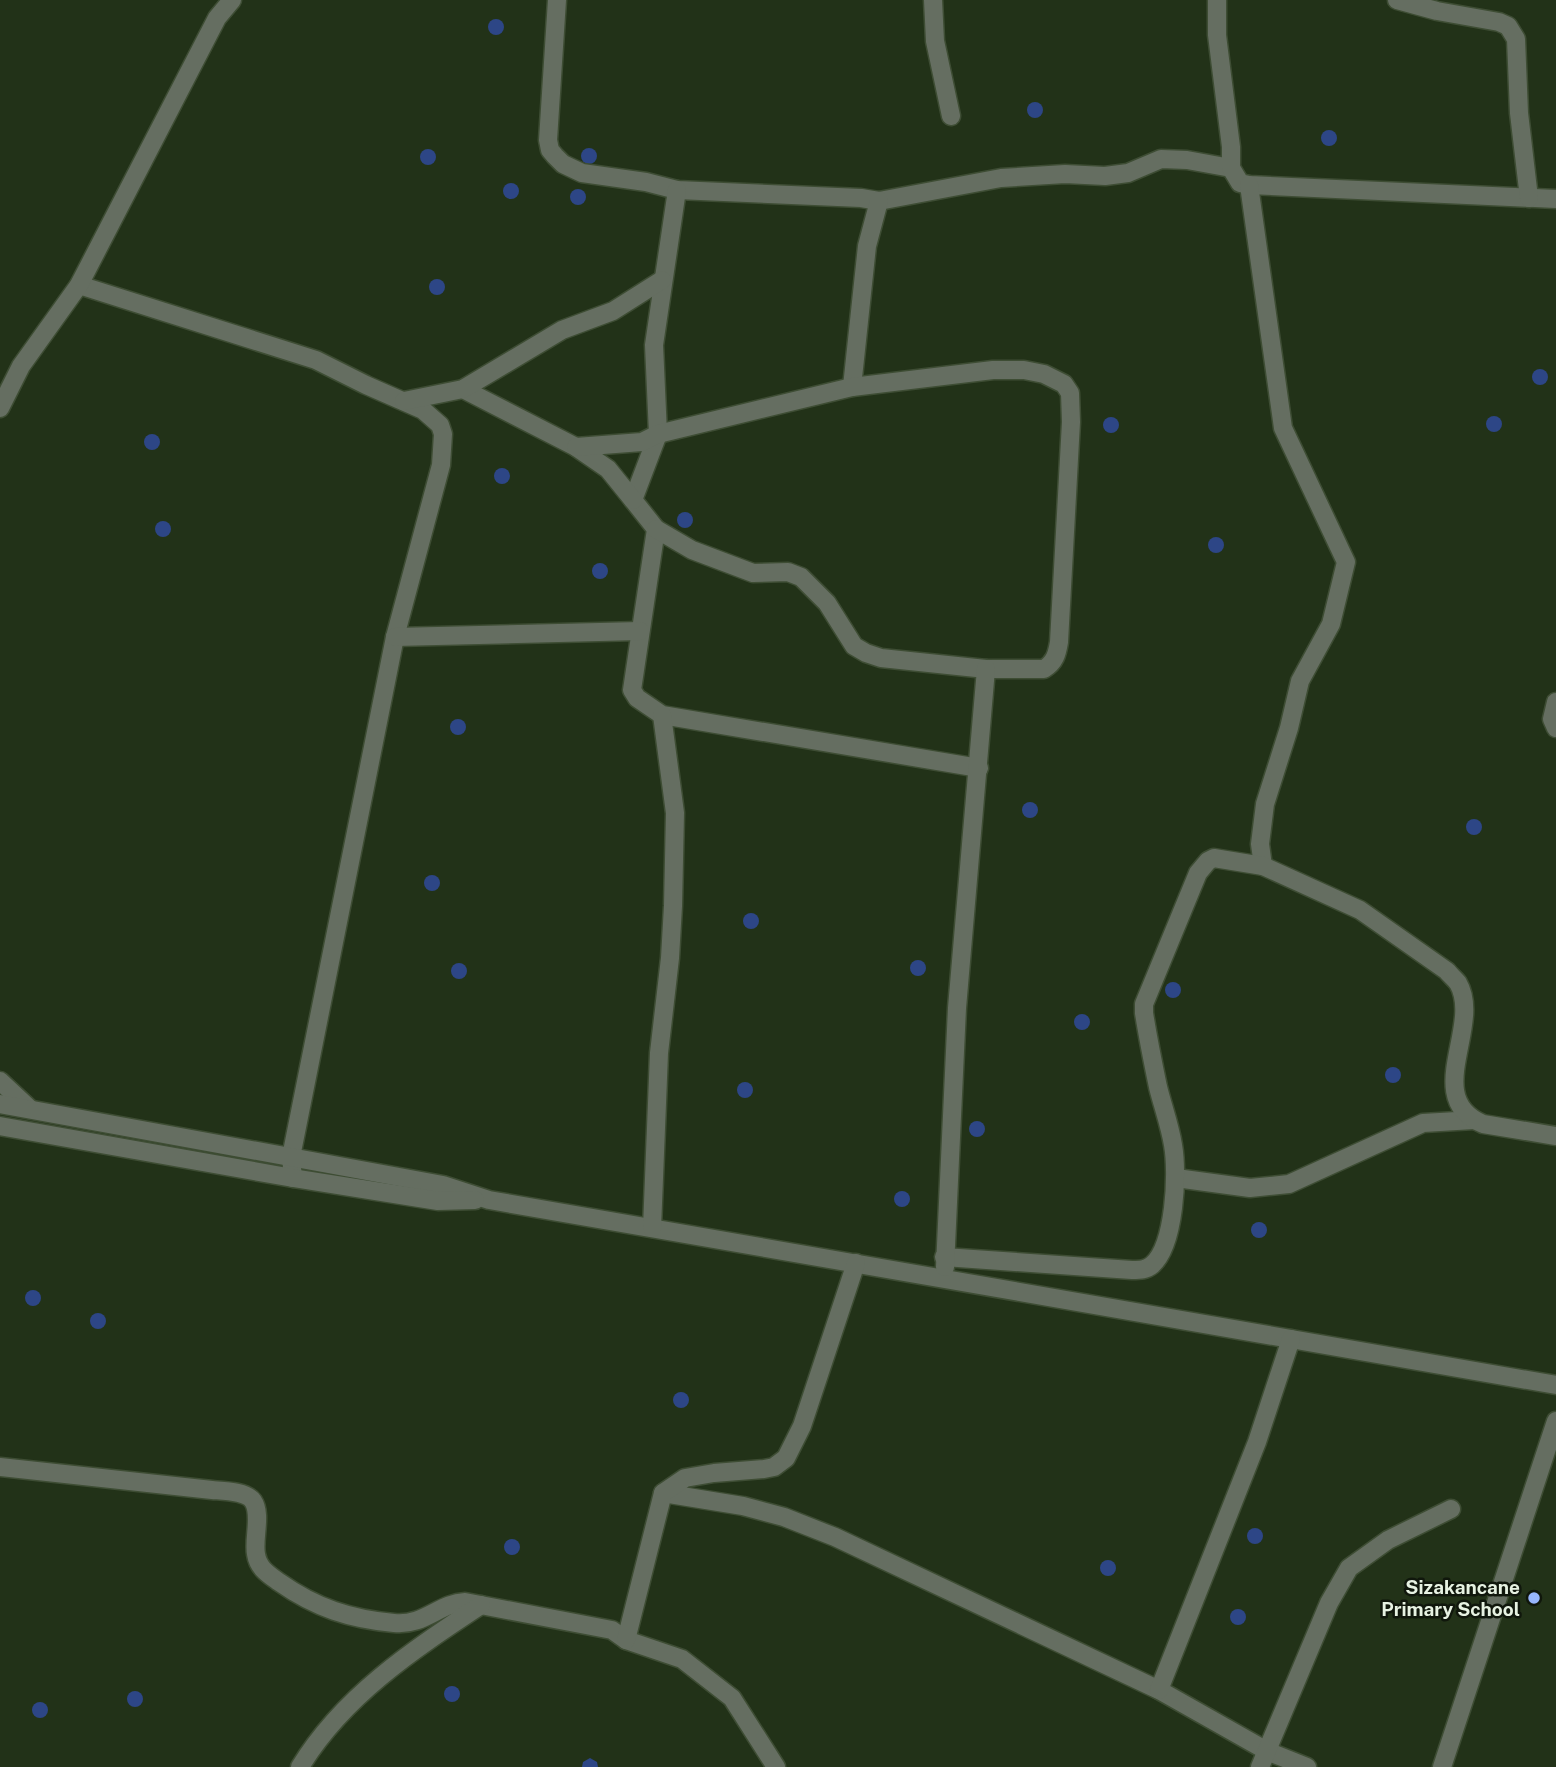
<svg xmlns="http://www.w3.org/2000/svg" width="1556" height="1767" font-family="'Public Sans',sans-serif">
	<rect width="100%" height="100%" fill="#223218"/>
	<g fill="#2d4686">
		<circle cx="496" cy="27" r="8"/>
		<circle cx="1035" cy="110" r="8"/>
		<circle cx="1329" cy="138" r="8"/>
		<circle cx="589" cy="156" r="8"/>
		<circle cx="428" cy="157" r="8"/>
		<circle cx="511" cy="191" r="8"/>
		<circle cx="578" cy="197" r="8"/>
		<circle cx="437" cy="287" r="8"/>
		<circle cx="1540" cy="377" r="8"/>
		<circle cx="1494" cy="424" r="8"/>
		<circle cx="1111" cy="425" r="8"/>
		<circle cx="152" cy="442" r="8"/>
		<circle cx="502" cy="476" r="8"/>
		<circle cx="685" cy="520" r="8"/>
		<circle cx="163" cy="529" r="8"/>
		<circle cx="1216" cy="545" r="8"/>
		<circle cx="600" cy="571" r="8"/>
		<circle cx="458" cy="727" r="8"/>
		<circle cx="1030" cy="810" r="8"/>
		<circle cx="1474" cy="827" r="8"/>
		<circle cx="432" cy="883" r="8"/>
		<circle cx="751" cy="921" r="8"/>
		<circle cx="918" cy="968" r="8"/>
		<circle cx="459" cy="971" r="8"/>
		<circle cx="1173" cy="990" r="8"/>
		<circle cx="1082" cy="1022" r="8"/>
		<circle cx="1393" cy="1075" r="8"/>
		<circle cx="745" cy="1090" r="8"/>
		<circle cx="977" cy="1129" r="8"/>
		<circle cx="902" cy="1199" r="8"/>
		<circle cx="1259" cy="1230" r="8"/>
		<circle cx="33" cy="1298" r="8"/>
		<circle cx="98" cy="1321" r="8"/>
		<circle cx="681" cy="1400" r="8"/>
		<circle cx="1255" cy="1536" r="8"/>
		<circle cx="512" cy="1547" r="8"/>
		<circle cx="1108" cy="1568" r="8"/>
		<circle cx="1238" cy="1617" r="8"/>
		<circle cx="452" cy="1694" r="8"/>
		<circle cx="135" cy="1699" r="8"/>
		<circle cx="40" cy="1710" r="8"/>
		<polygon points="590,1758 597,1762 598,1767 582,1767 583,1762"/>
	</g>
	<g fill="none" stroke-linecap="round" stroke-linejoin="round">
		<defs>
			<g id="minor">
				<polyline points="557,0 548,140 550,150 555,156 563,164 582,173 646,182 677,190 861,198 879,201 1001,178 1065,174 1105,176 1128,173 1161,159 1187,160 1231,168"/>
				<polyline points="933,0 935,41 951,116"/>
				<polyline points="1217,0 1217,35 1231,147 1231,168 1240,183 1249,185 1556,199"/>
				<polyline points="1397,0 1437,11 1499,22 1508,26 1516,39 1519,113 1529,198"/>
				<polyline points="1249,185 1283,428 1346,562 1331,624 1300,681 1289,728 1265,804 1260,844 1263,866"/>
				<polyline points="677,190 654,345 658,434 633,500 656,529 632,690 637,698 662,715 979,768"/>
				<polyline points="79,285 316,360 366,385 423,410 440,425 443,434 441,465 395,637 291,1157 293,1178"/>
				<polyline points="852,387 867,246 879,201"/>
				<polyline points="463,389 576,447 608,469 633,500"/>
				<polyline points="404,401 463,389 562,330 613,311 662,280"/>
				<polyline points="0,408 21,366 79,285 217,18 232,0"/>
				<path d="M576 447 642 442 658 434 852 387 993 370H1024L1044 374 1064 384 1070 393 1071 422 1059 642C1057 654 1055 662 1044 669H986L881 658 866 653 854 646 827 603 801 577 788 572 753 573 692 550 656 529"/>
				<polyline points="395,637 640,631"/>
				<polyline points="1556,702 1552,719 1556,728"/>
				<polyline points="0,1081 30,1109"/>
				<polyline points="0,1104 443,1185 489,1200 1556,1385"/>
				<polyline points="0,1126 293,1178 438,1201 475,1200"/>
				<polyline points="1176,1178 1250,1188 1289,1184 1423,1123 1474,1120"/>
				<polyline points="652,1228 659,1053 670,958 673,906 675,813 662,715"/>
				<path d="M944 1257 1132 1270C1140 1270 1146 1270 1152 1265 1175 1245 1178 1173 1173 1145 1170 1126 1163 1107 1158 1087 1153 1063 1148 1038 1144 1013V1004L1198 873 1208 861 1214 858 1263 866 1360 910 1447 971C1450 975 1455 979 1458 983 1483 1026 1421 1098 1483 1124L1556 1136"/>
				<polyline points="945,1267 957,1008 986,669"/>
				<path d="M0 1467 212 1490C223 1491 246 1491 253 1501 262 1514 253 1539 256 1554 258 1568 268 1574 279 1582 316 1608 350 1619 394 1623 425 1626 439 1603 465 1602L612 1630 626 1640 682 1659 732 1698 776 1767"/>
				<polyline points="663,1493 743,1506 784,1517 835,1537 1159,1690 1267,1751 1307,1767"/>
				<polyline points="626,1640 663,1493 685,1478 714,1473 764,1469 774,1467 786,1458 802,1426 856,1263"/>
				<polyline points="1159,1690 1257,1442 1291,1339"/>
				<path d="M300 1767C343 1696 413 1650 481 1605"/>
				<polyline points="1260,1767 1329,1603 1349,1568 1388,1540 1451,1509"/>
				<polyline points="1442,1767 1556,1421"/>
			</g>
		</defs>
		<use href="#minor" stroke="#3e4d34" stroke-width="21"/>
		<use href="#minor" stroke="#656e61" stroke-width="18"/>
	</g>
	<circle fill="#97b6fd" stroke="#10170c" stroke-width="2.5" cx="1534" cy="1598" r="7"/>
	<g text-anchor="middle" stroke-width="5" stroke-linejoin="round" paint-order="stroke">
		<g font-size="19" font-weight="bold" fill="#e7f2e2" stroke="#10170c" text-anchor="end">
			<text x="1520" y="1594">Sizakancane<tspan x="1520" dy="22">Primary School</tspan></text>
		</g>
	</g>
</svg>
